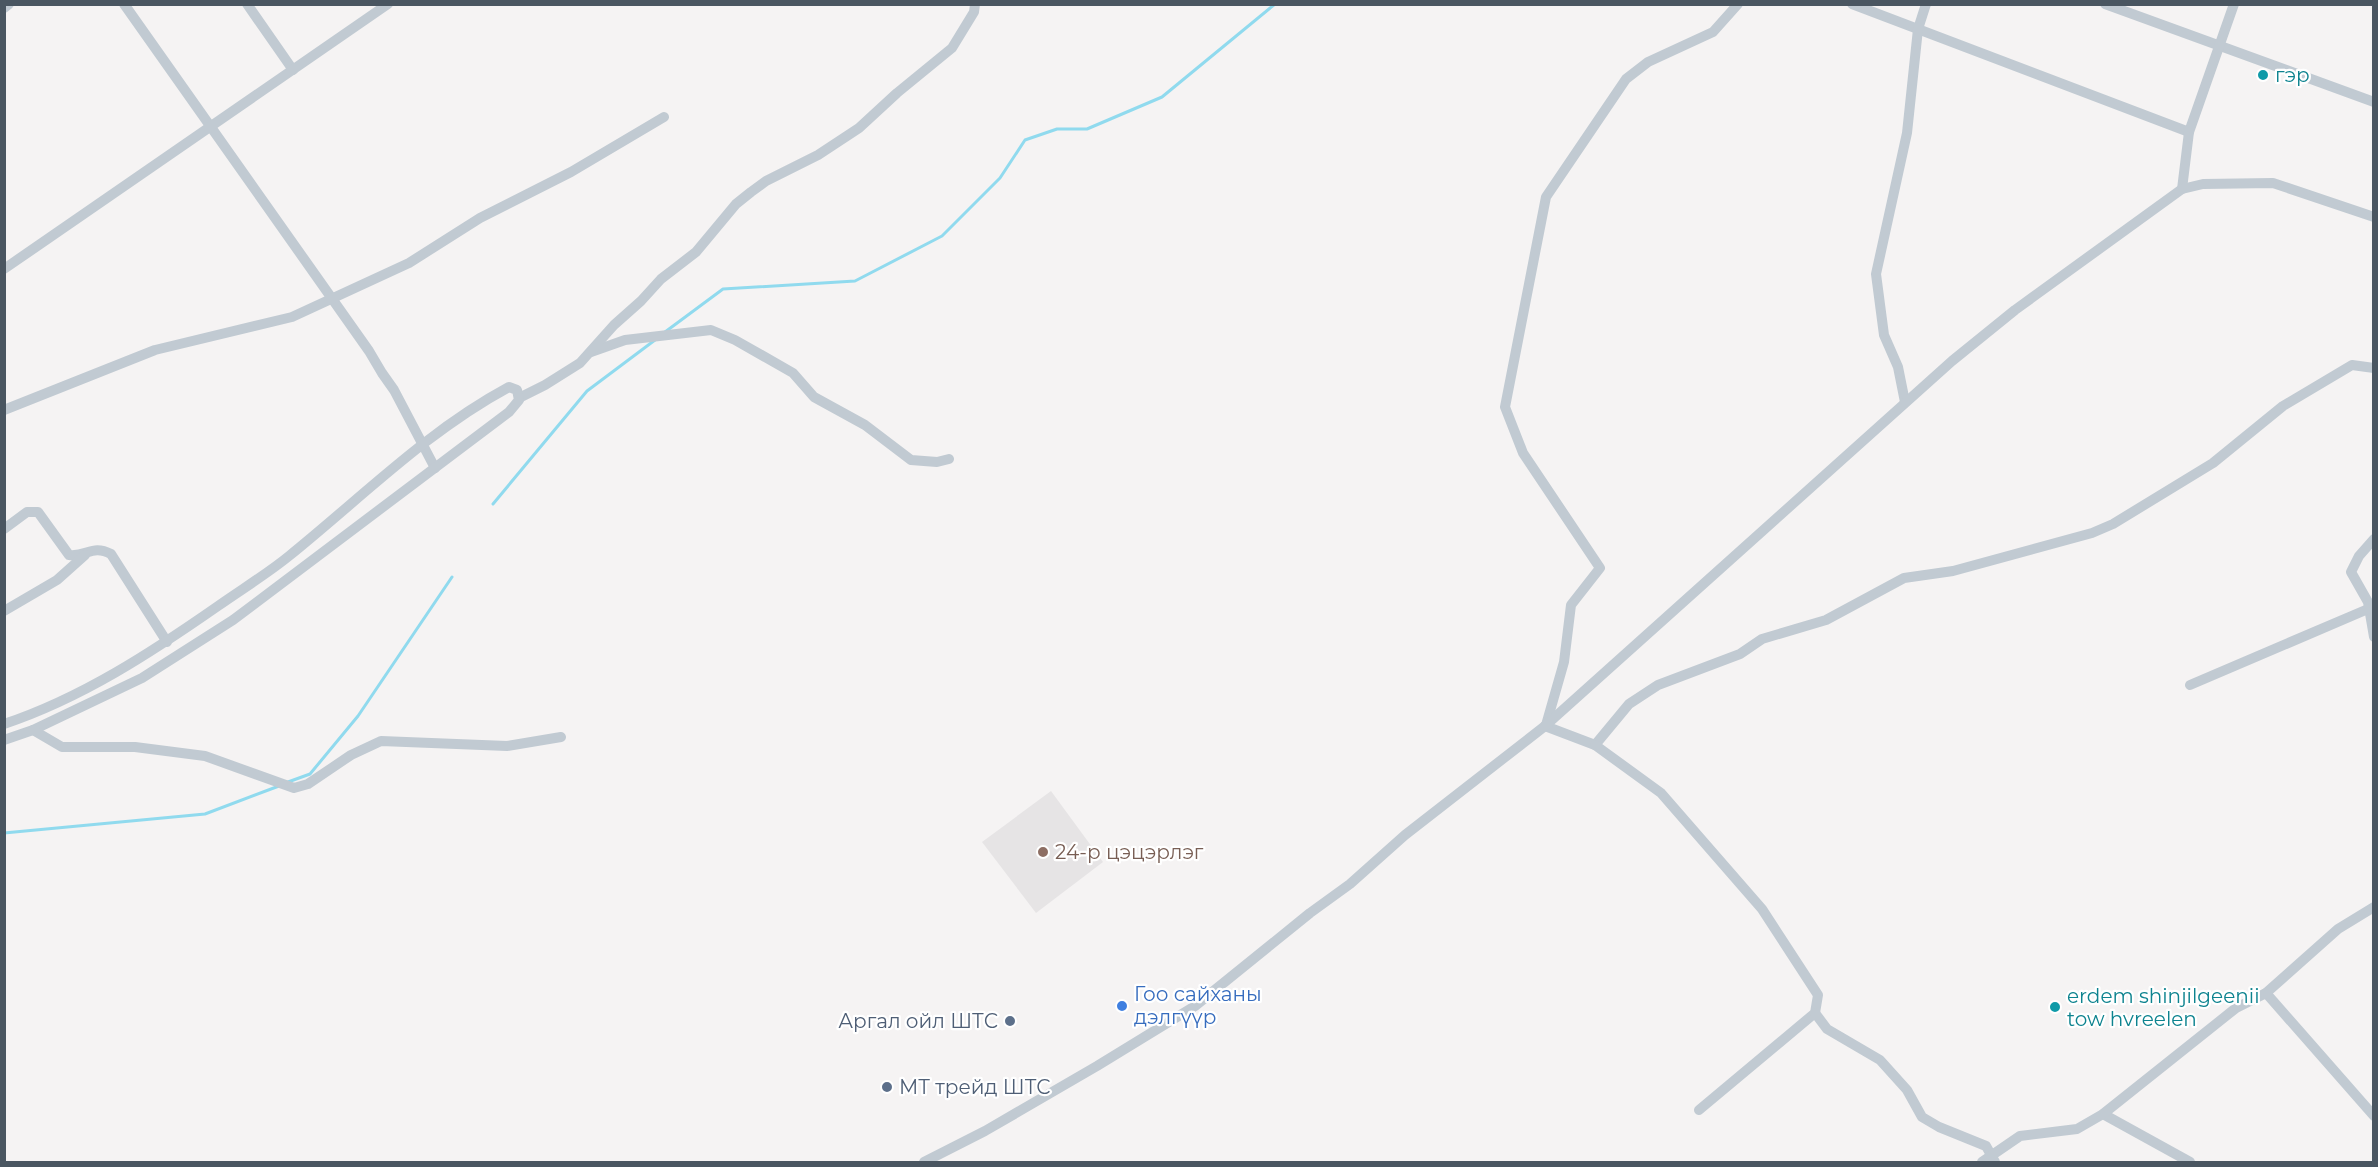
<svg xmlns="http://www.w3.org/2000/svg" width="2378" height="1167" font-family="Montserrat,sans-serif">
	<rect width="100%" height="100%" fill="#f5f3f3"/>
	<polygon fill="#e6e4e5" points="1051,791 1103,862 1036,913 982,842"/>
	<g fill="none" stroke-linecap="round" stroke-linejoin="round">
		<g stroke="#90daee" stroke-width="3">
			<polyline points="665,332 723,289 855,281 942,236 1000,178 1025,140 1057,129 1087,129 1162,97 1275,4"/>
			<polyline points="493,504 587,391 655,340"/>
			<polyline points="288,782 310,774 358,716 452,577"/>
			<polyline points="4,833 205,814 279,786"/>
		</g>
		<g stroke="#c1cad2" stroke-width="10">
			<polyline points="124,4 369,351 382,373 394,390 435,468"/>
			<polyline points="247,4 293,70"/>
			<polyline points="1852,4 2189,132"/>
			<polyline points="2105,4 2374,102"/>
			<polyline points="4,8 9,4"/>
			<polyline points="2182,189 2189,132 2234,4"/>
			<polyline points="4,269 388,4"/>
			<polyline points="591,352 625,340 711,330 735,340 793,373 814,397 865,425 911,460 937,462 949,459"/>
			<polyline points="519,398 545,385 580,363 614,325 641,301 661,279 696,252 736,204 751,192 766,181 818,155 859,128 897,93 952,48 974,12 975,4"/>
			<polyline points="1905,402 1898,367 1884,335 1876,274 1907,133 1918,29 1926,4"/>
			<polyline points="4,410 155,350 292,317 409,263 480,218 571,172 664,117"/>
			<path d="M4 529 27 512H38L69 555C87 557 92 544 111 554L167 642"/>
			<polyline points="2374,539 2359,556 2351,572 2368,602 2374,637"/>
			<polyline points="4,611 57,580 85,555"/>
			<polyline points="2190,685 2368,609"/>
			<path d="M4 724C82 698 152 652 218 606 242 589 267 574 289 556 361 498 427 431 509 387L517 390 519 400 509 412 233 620 142 678 33 730 4 740"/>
			<polyline points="1546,725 1564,662 1571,605 1600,568 1523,453 1505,407 1546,197 1626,79 1648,62 1713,32 1738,4"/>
			<polyline points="1545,726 1595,745 1629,704 1658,685 1740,654 1762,639 1826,620 1904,578 1953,571 2092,533 2113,524 2213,463 2283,406 2352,365 2374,368"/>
			<polyline points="33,730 62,747 135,747 205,756 294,788 308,784 351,755 381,741 507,746 561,737"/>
			<polyline points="1595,745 1661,793 1762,909 1818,995 1815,1013 1699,1110"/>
			<polyline points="2266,993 2374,1116"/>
			<polyline points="1815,1013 1827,1029 1880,1060 1907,1090 1922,1117 1939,1127 1986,1146 1995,1162"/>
			<polyline points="2103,1114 2190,1162"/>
			<polyline points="924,1162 985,1131 1097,1066 1195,1006 1310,913 1350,884 1405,835 1545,726 1952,361 2015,310 2182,189 2203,184 2273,183 2374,217"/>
			<polyline points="1982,1162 2020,1136 2077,1129 2103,1114 2236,1008 2266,993 2338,929 2374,907"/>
		</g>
	</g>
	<g fill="#0f9aa8" stroke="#fff" stroke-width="2">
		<circle cx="2263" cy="75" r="6"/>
		<circle cx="2055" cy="1007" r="6"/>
	</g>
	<circle fill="#8d6e63" stroke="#fff" stroke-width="2" cx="1043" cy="852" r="6"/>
	<circle fill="#3f7fe0" stroke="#fff" stroke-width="2" cx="1122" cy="1006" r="6"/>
	<g fill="#5c6f8a" stroke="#fff" stroke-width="2">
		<circle cx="1010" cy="1021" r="6"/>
		<circle cx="887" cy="1087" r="6"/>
	</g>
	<g text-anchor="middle" stroke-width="4.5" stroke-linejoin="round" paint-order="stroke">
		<g font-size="20" fill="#0d838f" stroke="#fff" text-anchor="start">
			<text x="2275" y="82">гэр</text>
			<text x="2067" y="1003">erdem shinjilgeenii<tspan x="2067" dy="23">tow hvreelen</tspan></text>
		</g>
		<g font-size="20" fill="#785e54" stroke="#fff" text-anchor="start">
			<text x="1055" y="859">24-р цэцэрлэг</text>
		</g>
		<g font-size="20" fill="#366cbe" stroke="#fff" text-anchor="start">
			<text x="1134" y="1001">Гоо сайханы<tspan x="1134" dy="23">дэлгүүр</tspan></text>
		</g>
		<g font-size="20" fill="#4e5e75" stroke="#fff" text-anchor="end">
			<text x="998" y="1028">Аргал ойл ШТС</text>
			<text x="899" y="1094" text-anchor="start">МТ трейд ШТС</text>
		</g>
	</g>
	<rect width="2378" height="1167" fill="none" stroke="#4a5661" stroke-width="12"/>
</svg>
